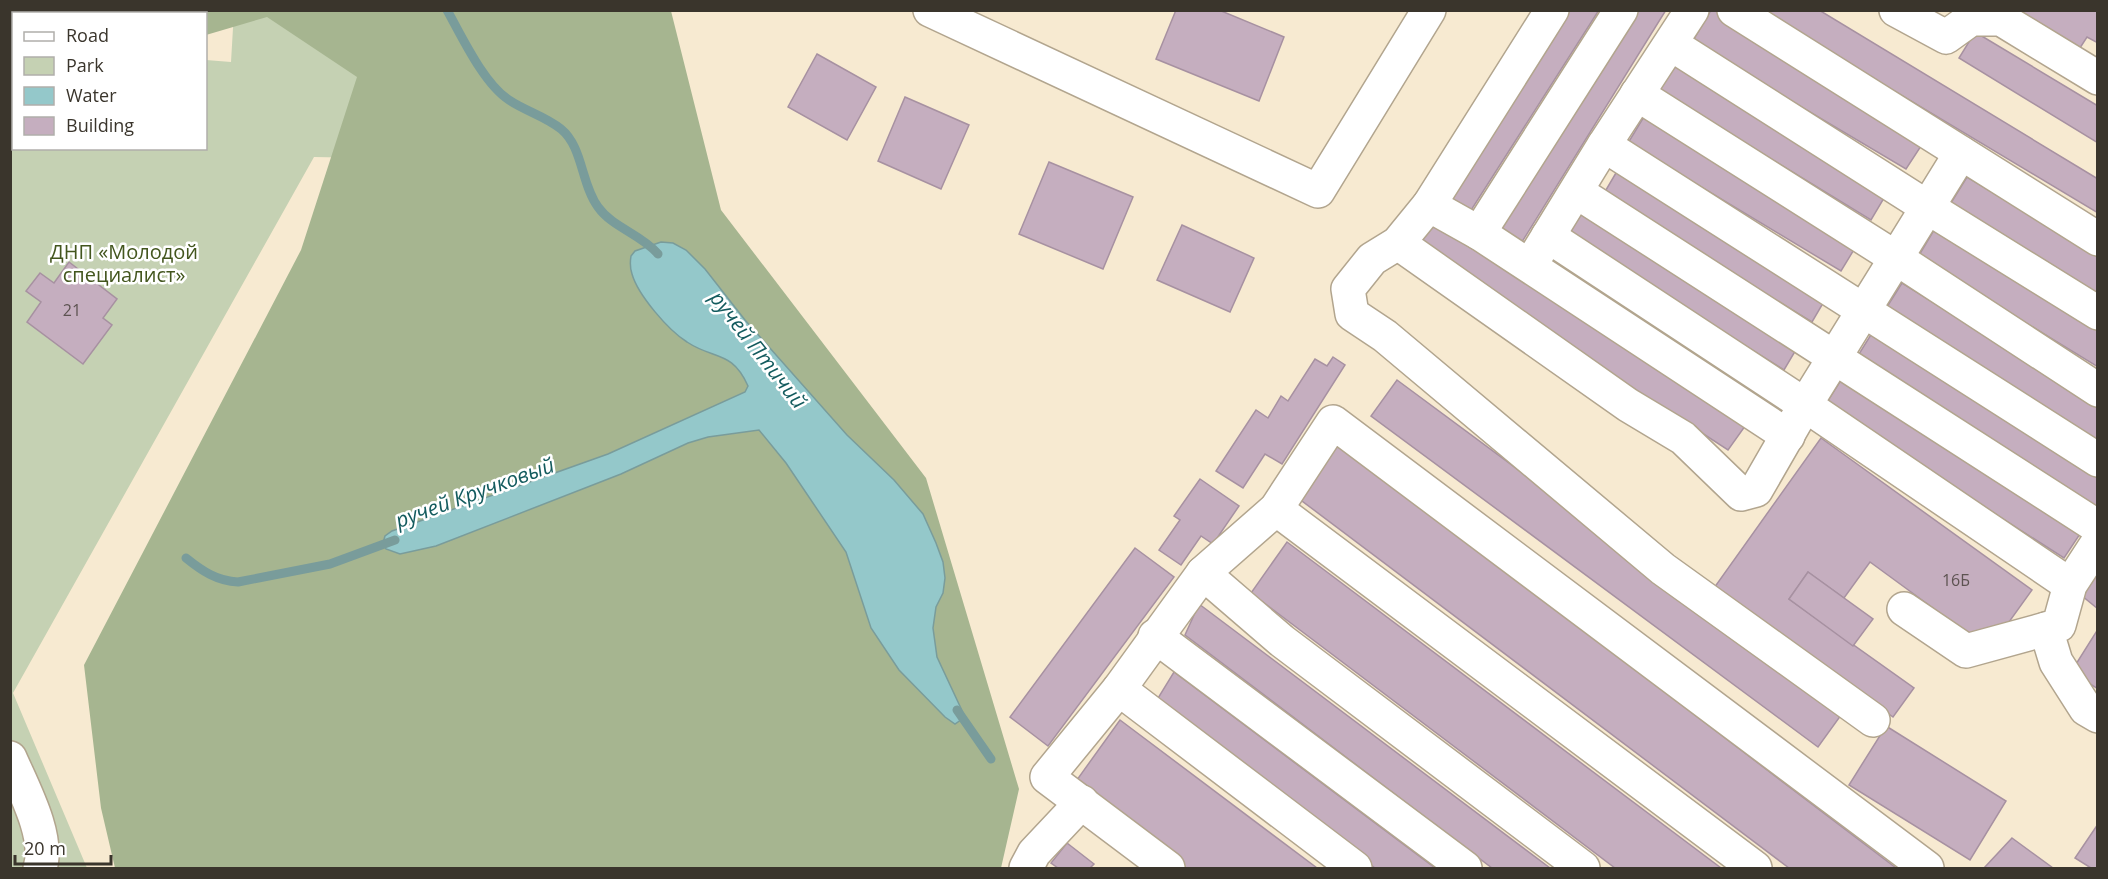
<svg xmlns="http://www.w3.org/2000/svg" width="2108" height="879" font-family="'Open Sans',sans-serif">
	<rect width="100%" height="100%" fill="#f7ead1"/>
	<polygon fill="#c5d1b3" points="373,10 367,158 314,157 13,693 87,868 11,868 10,122 13,123 14,148 206,148 206,60 231,62 234,11"/>
	<polygon fill="#a6b590" points="11,11 671,11 721,210 926,478 1019,789 1001,868 115,868 101,808 84,665 301,250 357,77 267,17 206,35 206,14 14,14 14,92 11,93"/>
	<path fill="#94c8ca" stroke="#799c9b" stroke-width="1.5" d="M661 242 673 243 686 250 705 269 745 320 847 435 894 480 923 514 936 543 943 562 945 578 943 593 936 607 933 628 937 657 965 717 955 724 945 717 899 670 871 628 846 552 786 463 759 430 708 437 688 443 621 474 436 546 400 554 386 549 383 543 385 536 392 531 608 454 745 392 748 386C732 350 714 360 687 342 668 330 638 295 632 274 630 268 630 262 631 256L635 251Z"/>
	<g fill="none" stroke-linecap="round" stroke-linejoin="round">
		<g stroke="#799c9b" stroke-width="9">
			<path d="M447 10C462 37 484 84 509 100 525 111 545 116 561 129 583 147 581 184 598 207 613 228 641 234 658 254"/>
			<path d="M186 558C202 571 217 581 238 582L330 564 395 540"/>
			<polyline points="957,710 991,759"/>
		</g>
	</g>
	<g fill="#c5aebf" stroke="#a791a1" stroke-width="1.5">
		<polygon points="1176,10 1219,10 1284,37 1259,101 1156,59"/>
		<polygon points="1564,10 1599,10 1468,215 1443,198"/>
		<polygon points="1629,10 1666,10 1520,245 1490,226"/>
		<polygon points="1711,10 1716,10 1923,143 1906,169 1692,42"/>
		<polygon points="1759,10 1819,10 2098,179 2098,213"/>
		<polygon points="2010,10 2098,10 2098,43 2087,37 2078,51"/>
		<polygon points="1975,32 2098,106 2098,143 1959,58"/>
		<polygon points="817,54 876,87 847,140 788,107"/>
		<polygon points="1677,58 1887,193 1871,220 1658,90"/>
		<polygon points="905,97 969,125 941,189 878,161"/>
		<polygon points="1645,115 1858,243 1841,271 1628,143"/>
		<polygon points="1049,162 1133,197 1103,269 1019,234"/>
		<polygon points="1620,166 1829,293 1812,322 1603,195"/>
		<polygon points="1967,177 2098,256 2098,297 1949,206"/>
		<polygon points="1584,209 1800,343 1784,370 1568,235"/>
		<polygon points="1431,222 1748,422 1728,450 1415,246"/>
		<polygon points="1182,225 1254,258 1230,312 1157,280"/>
		<polygon points="1934,230 2098,330 2098,367 1918,257"/>
		<polygon points="69,262 117,299 103,318 112,325 83,364 27,322 41,302 26,291 40,273 54,283"/>
		<polygon points="1902,283 2098,405 2098,443 1885,310"/>
		<polygon points="1872,333 2098,473 2098,510 1854,362"/>
		<polygon points="1333,357 1345,365 1282,464 1265,454 1243,488 1216,471 1256,410 1268,418 1281,396 1288,401 1315,359 1327,366"/>
		<polygon points="1843,377 2082,531 2064,558 1825,405"/>
		<polygon points="1397,380 1844,711 1818,747 1371,416"/>
		<polygon points="1821,438 2032,590 2004,629 1978,641 1870,562 1844,598 1808,572 1789,599 1914,688 1893,717 1714,588"/>
		<polygon points="1335,441 1896,868 1789,868 1298,498"/>
		<polygon points="1200,479 1239,506 1213,544 1201,536 1181,565 1159,550 1180,520 1174,516"/>
		<polygon points="1287,542 1721,868 1615,868 1251,593"/>
		<polygon points="1135,548 1174,577 1048,746 1010,717"/>
		<polygon points="2098,569 2098,609 2081,595"/>
		<polygon points="1808,572 1873,619 1853,646 1789,599"/>
		<polygon points="1199,604 1550,868 1492,868 1185,635"/>
		<polygon points="2098,629 2098,689 2071,672"/>
		<polygon points="1174,672 1435,868 1375,868 1155,703"/>
		<polygon points="1120,720 1317,868 1184,868 1074,784"/>
		<polygon points="1886,726 2006,801 1970,860 1849,785"/>
		<polygon points="2098,824 2098,868 2091,868 2075,858"/>
		<polygon points="2012,838 2053,868 1984,868"/>
		<polygon points="1067,843 1094,864 1090,868 1058,868 1051,863"/>
	</g>
	<g fill="none" stroke-linecap="round" stroke-linejoin="round">
		<defs>
			<g id="minor">
				<polyline points="930,10 1318,191 1429,10"/>
				<polyline points="1552,10 1429,205 1398,243 1372,259 1348,289 1352,314 1385,336 1663,569 1873,720"/>
				<polyline points="1734,10 2098,239"/>
				<polyline points="1896,10 1946,37 1971,19 2001,19 2098,78"/>
				<polyline points="1671,44 1927,207 2098,313"/>
				<polyline points="1637,94 1896,258 2098,390"/>
				<polyline points="1604,145 2098,460"/>
				<polyline points="1577,192 2098,527"/>
				<polyline points="1429,205 1479,233 1788,436"/>
				<polyline points="1479,233 1621,10"/>
				<polyline points="1548,236 1805,405 2070,585"/>
				<polyline points="1398,243 1628,405 1683,438 1741,494 1756,490 1805,405 1961,153"/>
				<polyline points="1537,254 1604,145 1692,10"/>
				<polyline points="1276,509 1755,868"/>
				<polyline points="2098,542 2070,585 2059,625 2046,629 2056,662 2086,709 2098,716"/>
				<polyline points="1203,573 1282,641 1583,868"/>
				<polyline points="1904,609 1966,651 2046,629"/>
				<polyline points="1155,636 1465,868"/>
				<polyline points="1119,689 1355,868"/>
				<path d="M10 758C23 788 50 837 40 868"/>
				<polyline points="1026,868 1034,853 1082,802"/>
				<polyline points="1168,868 1047,777 1119,689 1203,573 1276,509 1333,422 1927,868"/>
			</g>
		</defs>
		<use href="#minor" stroke="#b2a58e" stroke-width="36"/>
		<use href="#minor" stroke="#fff" stroke-width="33"/>
	</g>
	<g text-anchor="middle" stroke-width="5" stroke-linejoin="round" paint-order="stroke">
		<g font-size="16" fill="#5d5351">
			<text x="72" y="316">21</text>
			<text x="1956" y="586">16Б</text>
		</g>
		<g font-size="20" fill="#43561e" stroke="#fff">
			<text x="124" y="259">ДНП «Молодой<tspan x="124" dy="23">специалист»</tspan></text>
		</g>
		<g font-size="21" font-style="italic" fill="#135b5e" stroke="#fff">
			<text transform="translate(758 350) rotate(52)" y="7">ручей Птичий</text>
			<text transform="translate(475 493) rotate(-20)" y="7">ручей Кручковый</text>
		</g>
	</g>
	<rect width="2108" height="879" fill="none" stroke="#3a352c" stroke-width="24"/>
	<rect x="12" y="12" width="195" height="138" fill="#ffffff" stroke="#b0aeab" stroke-width="1.5"/>
	<rect x="24" y="32" width="30" height="9" fill="#ffffff" stroke="#b0aeab" stroke-width="1.5"/>
	<text x="66" y="42" font-size="18" fill="#3a352c">Road</text>
	<rect x="24" y="57" width="30" height="18" fill="#c5d1b3" stroke="#b0aeab" stroke-width="1.5"/>
	<text x="66" y="72" font-size="18" fill="#3a352c">Park</text>
	<rect x="24" y="87" width="30" height="18" fill="#94c8ca" stroke="#b0aeab" stroke-width="1.5"/>
	<text x="66" y="102" font-size="18" fill="#3a352c">Water</text>
	<rect x="24" y="117" width="30" height="18" fill="#c5aebf" stroke="#b0aeab" stroke-width="1.5"/>
	<text x="66" y="132" font-size="18" fill="#3a352c">Building</text>
	<path d="M15 855v9h96v-9" fill="none" stroke="#3a352c" stroke-width="3"/>
	<text x="24" y="855" font-size="18" fill="#3a352c" stroke="#ffffff" stroke-width="4.5" paint-order="stroke">20 m</text>
</svg>
